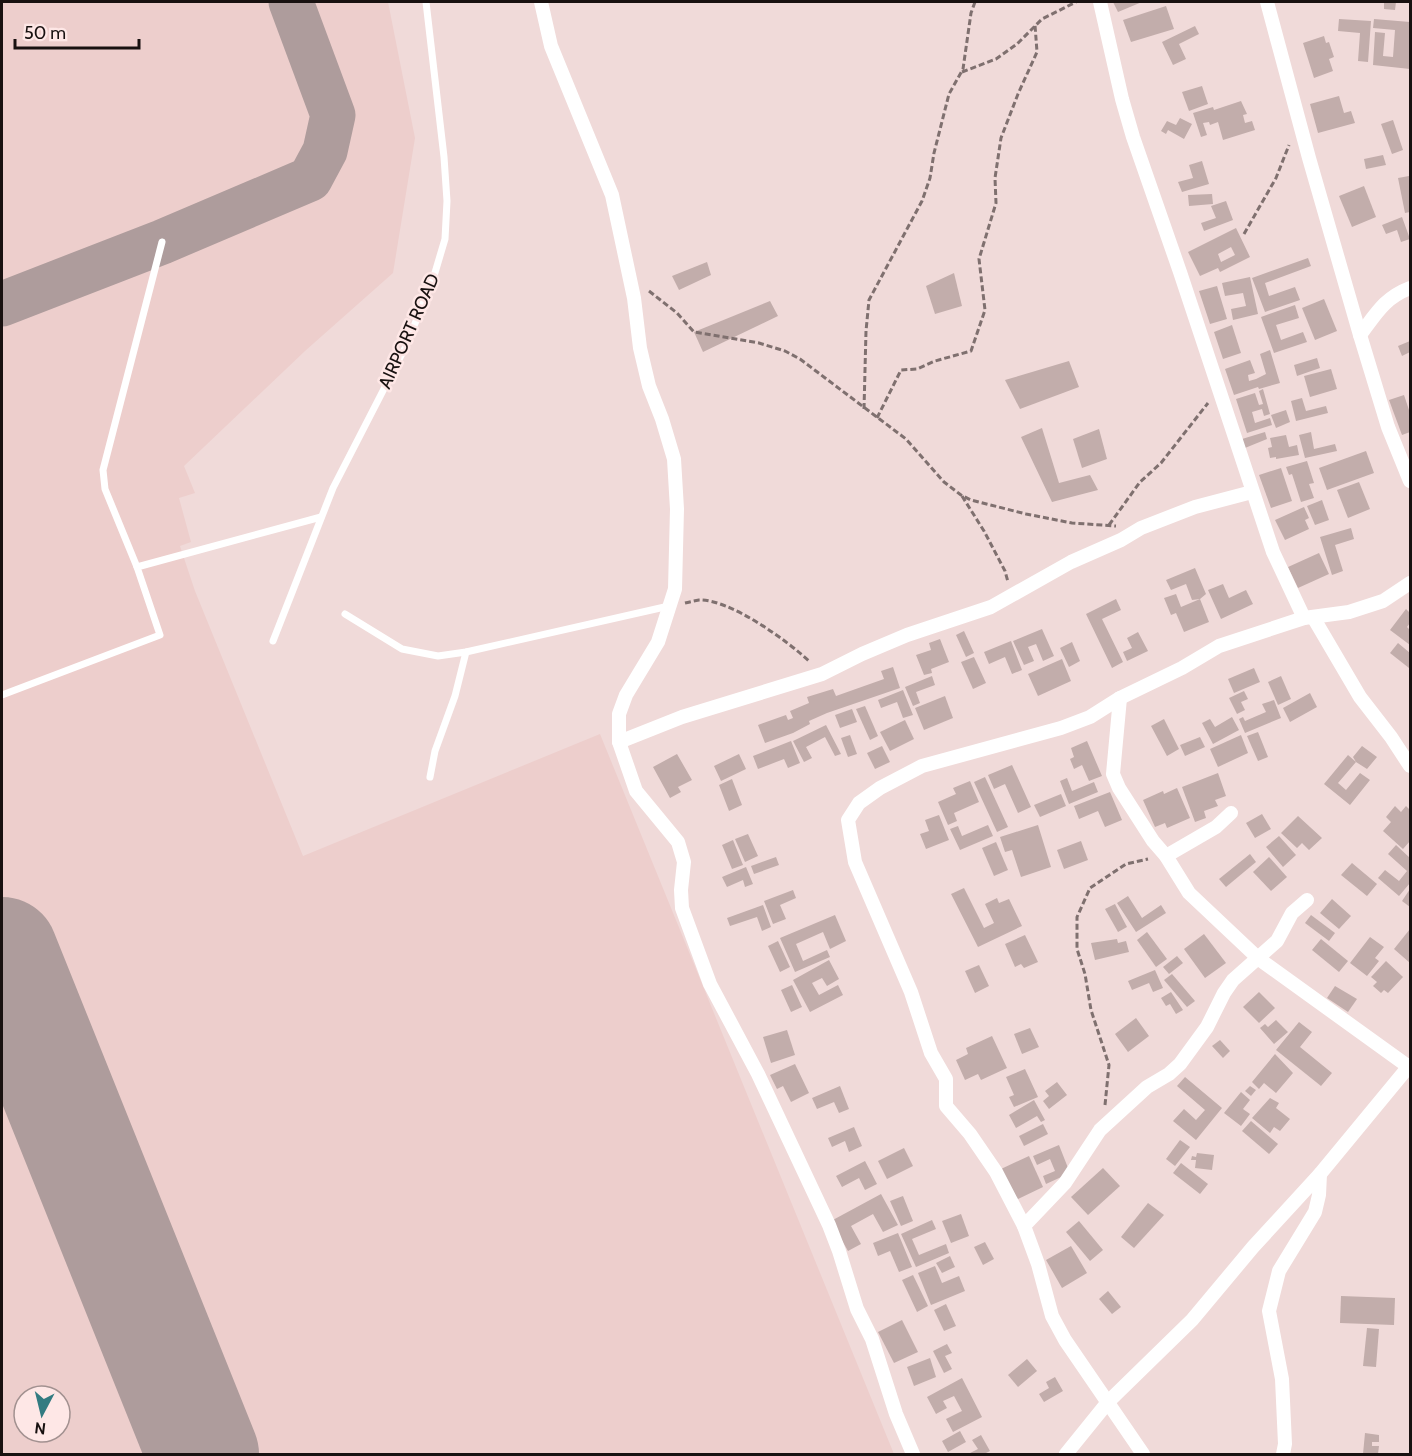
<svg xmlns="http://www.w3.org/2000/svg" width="1412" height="1456" font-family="Cabin,sans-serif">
	<rect width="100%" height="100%" fill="#f0dad9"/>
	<path fill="#edcecc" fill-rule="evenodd" d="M2 2H388L415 138 393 273 305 351 184 466 195 493 179 498 191 542 180 546 195 591 303 856 600 734 894 1454H3L2 1451ZM24 1396H60V1432H24Z"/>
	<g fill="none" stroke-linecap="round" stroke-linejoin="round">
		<polyline stroke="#ae9c9c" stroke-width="45" points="2,304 162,242 310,179 325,151 333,115 291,2"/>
		<polyline stroke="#ae9c9c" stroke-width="112" points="2,953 203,1454"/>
	</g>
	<g fill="#c2adab" fill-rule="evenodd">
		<polygon points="1113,2 1142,2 1118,12"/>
		<polygon points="1384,2 1396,2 1395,10 1384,9"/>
		<polygon points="1166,6 1174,29 1131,42 1123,20"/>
		<polygon points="1339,19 1371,21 1368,62 1358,61 1360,33 1338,31"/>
		<polygon points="1374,19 1410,22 1410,69 1373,65 1375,32 1385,33 1383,56 1393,57 1395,30 1373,28"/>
		<polygon points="1195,26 1199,34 1179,44 1186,59 1173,65 1162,42"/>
		<polygon points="1324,36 1326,43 1329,42 1334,57 1329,59 1333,71 1314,78 1303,43"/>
		<polygon points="1202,86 1208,104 1189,111 1182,92"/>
		<polygon points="1339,96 1344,113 1351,111 1355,123 1318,133 1310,104"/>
		<polygon points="1241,101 1247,114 1243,115 1245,123 1252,121 1255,130 1223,140 1218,122 1210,125 1209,122 1203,123 1207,135 1201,137 1193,113 1213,107 1214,110"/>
		<polygon points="1180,118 1192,124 1184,139 1168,130 1166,134 1161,131 1167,121 1176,125"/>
		<polygon points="1393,120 1403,150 1392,154 1381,124"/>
		<polygon points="1383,155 1386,165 1366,169 1364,159"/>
		<polygon points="1202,161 1209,184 1182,192 1178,182 1193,178 1189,165"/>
		<polygon points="1409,176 1410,212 1405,213 1398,178"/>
		<polygon points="1364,186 1376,217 1352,227 1339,196"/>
		<polygon points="1212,194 1213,204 1189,206 1188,195"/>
		<polygon points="1226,201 1233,220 1204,231 1201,223 1216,218 1211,206"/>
		<polygon points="1402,217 1410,239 1401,242 1397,230 1386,234 1382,225"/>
		<path d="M1236 228 1250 257 1220 272 1218 268 1200 276 1188 252ZM1231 247 1235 255 1221 262 1218 254Z"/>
		<polygon points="1308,258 1311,266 1265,283 1269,296 1295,287 1300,300 1265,312 1252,278"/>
		<polygon points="707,262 711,275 679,290 672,276"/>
		<polygon points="954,273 962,306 935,314 926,286"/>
		<polygon points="1250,277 1258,314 1233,320 1231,309 1246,306 1243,293 1225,296 1222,283"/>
		<polygon points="1217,286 1227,319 1210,324 1199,291"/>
		<polygon points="1324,299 1337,331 1315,340 1302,308"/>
		<polygon points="770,301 778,316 703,352 694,332"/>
		<polygon points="1295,305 1299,318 1276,325 1281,340 1303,332 1307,342 1274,353 1261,317"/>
		<polygon points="1232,325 1241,353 1223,359 1214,332"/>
		<polygon points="1410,341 1410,352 1402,356 1398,346"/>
		<polygon points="1270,350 1280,383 1259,389 1258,387 1234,395 1225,369 1250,360 1255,373 1248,375 1249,381 1256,379 1266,374 1260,354"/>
		<polygon points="1317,358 1320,368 1297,376 1294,365"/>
		<polygon points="1069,361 1079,387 1020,409 1005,380"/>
		<polygon points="1331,369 1337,389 1310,397 1304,376"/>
		<polygon points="1263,389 1270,414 1264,416 1262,409 1252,412 1255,423 1270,418 1272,425 1247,433 1236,399 1255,393 1259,405 1263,404 1259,391"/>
		<polygon points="1404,395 1410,413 1410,432 1402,435 1389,400"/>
		<polygon points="1302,398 1306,411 1326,406 1328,413 1296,421 1291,401"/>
		<polygon points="1286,410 1290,422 1276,428 1271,415"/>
		<polygon points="1042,428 1059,483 1090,475 1098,490 1052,502 1021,437"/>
		<polygon points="1099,429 1107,459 1082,468 1073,439"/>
		<polygon points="1265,432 1267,439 1245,448 1242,439"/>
		<polygon points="1311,432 1314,449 1335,444 1337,451 1305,458 1299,435"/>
		<polygon points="1286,435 1289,447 1297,445 1299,455 1276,459 1276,457 1270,458 1268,448 1272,447 1270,438"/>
		<polygon points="1366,451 1374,473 1327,490 1319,468"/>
		<polygon points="1307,461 1314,483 1309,484 1314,498 1301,502 1292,474 1289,475 1286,467"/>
		<polygon points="1281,468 1292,501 1271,508 1259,475"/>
		<polygon points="1359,482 1370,509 1348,518 1337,490"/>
		<polygon points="1322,500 1329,520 1315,525 1307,506"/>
		<polygon points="1304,507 1309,518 1305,520 1309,529 1285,540 1275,520"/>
		<polygon points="1351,528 1354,539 1335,545 1343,571 1332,575 1320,537"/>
		<polygon points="1319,553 1329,574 1298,588 1288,567"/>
		<polygon points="1195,568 1206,594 1200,599 1192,600 1186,584 1171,590 1166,580"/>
		<polygon points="1223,584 1229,598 1246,590 1253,604 1221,619 1208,590"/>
		<polygon points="1176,594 1181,607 1200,599 1209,622 1184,632 1176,613 1171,615 1164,598"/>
		<polygon points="1116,599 1121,610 1102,619 1123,662 1112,668 1086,614"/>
		<polygon points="1406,609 1410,613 1410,623 1407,627 1410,630 1410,645 1390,630"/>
		<polygon points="1042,629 1054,656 1043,661 1036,644 1028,647 1034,661 1024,665 1013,641"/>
		<polygon points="964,631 974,653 966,657 956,635"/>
		<polygon points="1138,632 1148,651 1127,661 1123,652 1132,648 1127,638"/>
		<polygon points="940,639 949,662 931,669 932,673 924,675 916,655 931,650 929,643"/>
		<polygon points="1011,641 1022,670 1012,674 1005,657 989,664 984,652"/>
		<polygon points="1072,642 1080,661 1069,667 1060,648"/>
		<polygon points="1398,643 1410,653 1409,668 1390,653"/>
		<polygon points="974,657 986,683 973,689 961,662"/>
		<polygon points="1062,659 1071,681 1038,696 1028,674"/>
		<polygon points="893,667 900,688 827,713 809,721 810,724 793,733 765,743 758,725 786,715 788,720 793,718 790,711 809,703 807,697 833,689 836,696 884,679 881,671"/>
		<polygon points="1254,668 1260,682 1234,693 1228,679"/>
		<polygon points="932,676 935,685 916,692 920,703 913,706 905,687"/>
		<polygon points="1281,676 1291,699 1278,705 1268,682"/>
		<polygon points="903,690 913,715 903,718 897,702 881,708 878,700"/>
		<polygon points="1244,691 1248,699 1241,702 1245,710 1237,714 1229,698"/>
		<polygon points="1310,693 1317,707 1290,722 1283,708"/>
		<polygon points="945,696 953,718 924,730 915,708"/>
		<polygon points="1274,700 1281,718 1245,733 1239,719 1243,717 1245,721 1266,712 1262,704"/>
		<polygon points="865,706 878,736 870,740 856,709"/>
		<polygon points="852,709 857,722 840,728 835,715"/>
		<polygon points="1232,717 1239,730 1213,744 1202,723 1210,719 1215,727"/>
		<polygon points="1164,719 1179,749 1167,756 1151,726"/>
		<polygon points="905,720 914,739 890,751 880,732"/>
		<polygon points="826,725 841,754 835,756 825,737 806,747 812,758 804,762 793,741"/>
		<polygon points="1258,732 1268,757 1258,761 1247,736"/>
		<polygon points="850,735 857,754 848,757 841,738"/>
		<polygon points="1241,735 1248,753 1218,767 1210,749"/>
		<polygon points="1200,737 1205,747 1185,756 1180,745"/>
		<polygon points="791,741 800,763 788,768 784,759 758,769 753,756"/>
		<polygon points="1087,741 1102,776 1089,781 1082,765 1074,769 1070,759 1074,757 1071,748"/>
		<polygon points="882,746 890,762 875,769 867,753"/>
		<polygon points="1362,746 1377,757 1367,769 1356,762 1338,783 1346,790 1360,773 1370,780 1350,805 1324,784 1348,755 1356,762 1353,757"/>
		<polygon points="677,754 692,780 678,787 681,792 670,798 653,767"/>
		<polygon points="739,754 746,769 721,781 714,766"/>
		<polygon points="1012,765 1031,807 1018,813 1005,784 994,789 988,775"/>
		<polygon points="1218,773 1226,796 1215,800 1218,806 1204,811 1206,818 1195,822 1182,787"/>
		<polygon points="985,777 1008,827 997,832 974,782"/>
		<polygon points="1067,778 1072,791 1094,782 1098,792 1069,804 1060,781"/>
		<polygon points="732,779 742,805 729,811 719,785"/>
		<polygon points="970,781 979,802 954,813 957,821 948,825 938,802 956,794 953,788"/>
		<polygon points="1177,788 1190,818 1167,828 1165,823 1155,827 1143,800 1163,791 1164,794"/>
		<polygon points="1110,792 1122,820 1105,827 1098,811 1079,819 1074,806"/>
		<polygon points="1061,794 1066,806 1040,817 1034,805"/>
		<polygon points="1395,806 1401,812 1406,806 1410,810 1410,841 1403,849 1383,831 1391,822 1386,817"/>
		<polygon points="1262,814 1271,829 1255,838 1246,823"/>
		<polygon points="939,815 949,840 926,849 920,834 929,831 925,820"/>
		<polygon points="1298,816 1322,838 1309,850 1302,843 1297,848 1281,833"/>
		<polygon points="988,825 993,836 960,850 950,829 958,826 962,836"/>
		<polygon points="1038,825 1051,867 1021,877 1012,850 1005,852 1000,837"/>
		<polygon points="748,834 758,856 745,862 735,839"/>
		<polygon points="1279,836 1296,855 1283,867 1266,847"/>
		<polygon points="733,840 743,865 732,869 722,845"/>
		<polygon points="1081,841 1088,860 1064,869 1057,850"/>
		<polygon points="996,842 1008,870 994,876 982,848"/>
		<polygon points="1396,845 1410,858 1410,883 1399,896 1378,878 1385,870 1399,881 1407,871 1388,854"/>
		<polygon points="1250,854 1256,862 1226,887 1219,879"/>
		<polygon points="776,857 779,865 754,874 751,866"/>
		<polygon points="1269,857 1287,877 1271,891 1253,872"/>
		<polygon points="1352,863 1377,884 1367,896 1341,875"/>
		<polygon points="746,867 753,884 745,887 743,880 727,887 722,877"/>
		<polygon points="964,888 984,928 994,923 985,904 997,898 999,903 1009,899 1022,926 978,947 951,894"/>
		<polygon points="1410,889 1410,907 1402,901"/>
		<polygon points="793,890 796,898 780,905 786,919 773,924 764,901"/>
		<polygon points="1128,896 1142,918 1161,905 1166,913 1136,932 1117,903"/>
		<polygon points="1332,899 1351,916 1339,929 1320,913"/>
		<polygon points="1115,904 1127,927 1118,932 1105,909"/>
		<polygon points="763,905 771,927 762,931 757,917 730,926 727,918"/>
		<polygon points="835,915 846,941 830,949 823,932 796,944 803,961 827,950 830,957 795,972 780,938"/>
		<polygon points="1311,915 1335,933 1329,941 1305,923"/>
		<polygon points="1410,929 1410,963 1394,949"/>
		<polygon points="1147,932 1167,959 1156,967 1137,940"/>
		<polygon points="1204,934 1226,963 1205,978 1184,949"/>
		<polygon points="1025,935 1038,962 1024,968 1021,964 1015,967 1005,944"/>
		<polygon points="1370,937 1384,947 1375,958 1379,961 1367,976 1350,963"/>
		<polygon points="1117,939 1118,943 1126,941 1129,952 1095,960 1091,943"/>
		<polygon points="1321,939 1348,961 1339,972 1312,950"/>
		<polygon points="778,941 790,967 780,972 768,946"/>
		<polygon points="1177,956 1183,963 1169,974 1163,967"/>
		<polygon points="829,960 839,979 827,986 822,978 812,983 819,995 838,985 843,995 810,1012 793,980"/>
		<polygon points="1386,961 1403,977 1388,993 1384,990 1381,993 1373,986 1377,982 1371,977"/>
		<polygon points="979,965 989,986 975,993 965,971"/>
		<polygon points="1155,970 1163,988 1153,992 1149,983 1132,990 1128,981"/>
		<polygon points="1172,974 1195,1001 1187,1007 1164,980"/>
		<polygon points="792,985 802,1007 791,1012 781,990"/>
		<polygon points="1335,986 1357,999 1348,1012 1327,998"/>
		<polygon points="1171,992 1183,1010 1176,1014 1170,1004 1166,1006 1161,998"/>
		<polygon points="1259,992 1275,1008 1259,1023 1243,1007"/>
		<polygon points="1136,1018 1149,1036 1128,1052 1115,1034"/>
		<polygon points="1276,1020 1288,1032 1274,1044 1260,1028 1265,1024 1268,1027"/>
		<polygon points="1299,1022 1312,1032 1300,1047 1332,1073 1321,1086 1276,1050"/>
		<polygon points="1030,1028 1039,1047 1022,1054 1014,1034"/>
		<polygon points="787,1030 795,1055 771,1063 763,1037"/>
		<polygon points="992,1036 1007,1068 981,1080 978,1074 965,1080 956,1060 968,1054 966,1048"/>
		<polygon points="1220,1040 1230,1051 1223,1058 1212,1046"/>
		<polygon points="1275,1054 1293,1073 1276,1093 1264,1083 1259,1089 1252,1082"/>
		<polygon points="795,1064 809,1093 791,1102 783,1086 777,1089 770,1075"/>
		<polygon points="1025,1069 1038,1097 1014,1107 1009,1097 1014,1095 1006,1077"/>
		<polygon points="1185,1077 1222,1108 1196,1140 1173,1121 1184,1109 1196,1120 1205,1110 1177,1086"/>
		<polygon points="1057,1082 1067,1095 1049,1109 1043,1101 1049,1096 1045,1091"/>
		<polygon points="840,1086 849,1109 839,1113 834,1102 817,1109 812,1098"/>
		<polygon points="1250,1086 1256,1090 1251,1096 1245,1091"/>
		<polygon points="1241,1092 1250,1100 1243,1109 1250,1114 1241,1126 1224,1113"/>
		<polygon points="1270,1098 1279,1103 1276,1108 1290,1119 1280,1131 1274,1127 1270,1133 1252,1118"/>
		<polygon points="1034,1100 1045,1120 1041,1122 1037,1116 1016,1128 1009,1115"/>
		<polygon points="1251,1121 1278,1144 1269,1154 1242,1131"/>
		<polygon points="1043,1124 1048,1134 1024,1146 1019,1136"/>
		<polygon points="854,1127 862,1146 849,1152 845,1141 832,1147 828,1138"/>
		<polygon points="1180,1140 1190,1147 1175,1166 1166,1159"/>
		<polygon points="1059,1145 1070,1173 1046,1184 1043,1176 1055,1171 1050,1159 1037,1165 1033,1156"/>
		<polygon points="904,1148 913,1166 887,1179 878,1161"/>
		<polygon points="1197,1153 1214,1155 1212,1170 1195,1168 1196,1160 1191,1160 1192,1156 1196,1157"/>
		<polygon points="1029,1156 1043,1187 1016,1200 1001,1169"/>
		<polygon points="865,1161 877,1184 865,1190 859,1178 842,1187 836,1176"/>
		<polygon points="1181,1163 1208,1184 1200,1194 1173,1173"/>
		<polygon points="1103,1168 1120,1186 1088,1215 1071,1197"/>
		<polygon points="881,1194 898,1225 883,1232 873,1214 851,1226 861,1244 848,1251 831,1221"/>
		<polygon points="903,1196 913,1221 901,1226 890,1201"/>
		<polygon points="1148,1203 1164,1215 1134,1248 1121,1237"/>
		<polygon points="961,1214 969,1236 951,1243 942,1221"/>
		<polygon points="932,1220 936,1229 912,1239 919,1255 946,1244 949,1253 916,1267 901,1234"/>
		<polygon points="1079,1221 1103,1250 1090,1261 1066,1232"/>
		<polygon points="898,1233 912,1267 899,1272 890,1251 878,1256 873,1243"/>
		<polygon points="985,1242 994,1259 983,1265 974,1247"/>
		<polygon points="1071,1246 1087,1273 1062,1288 1046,1260"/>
		<polygon points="950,1256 955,1267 942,1273 936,1263"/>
		<polygon points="935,1266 942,1283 959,1276 965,1291 931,1305 918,1273"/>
		<polygon points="913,1275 928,1306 917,1312 902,1280"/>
		<polygon points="1108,1291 1121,1307 1112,1314 1099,1299"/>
		<polygon points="1341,1296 1395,1298 1394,1325 1340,1323"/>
		<polygon points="946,1304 956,1326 944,1331 934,1310"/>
		<polygon points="902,1320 918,1352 894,1363 878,1332"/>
		<polygon points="1367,1328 1379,1329 1376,1367 1363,1366"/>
		<polygon points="947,1344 952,1353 945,1356 952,1369 944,1373 933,1351"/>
		<polygon points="930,1358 936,1377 914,1386 907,1367"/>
		<polygon points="1027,1359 1037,1371 1018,1387 1008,1375"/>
		<polygon points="1055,1377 1063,1391 1044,1402 1039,1394 1049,1388 1046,1382"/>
		<polygon points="962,1378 982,1417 953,1432 946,1419 962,1411 954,1396 943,1401 947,1408 936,1414 927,1397"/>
		<polygon points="960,1431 966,1442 948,1452 942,1441"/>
		<polygon points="1365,1433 1379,1435 1379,1442 1372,1442 1372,1446 1379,1446 1378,1454 1363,1454"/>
		<polygon points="981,1435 990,1451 984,1454 968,1454 978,1449 972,1440"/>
	</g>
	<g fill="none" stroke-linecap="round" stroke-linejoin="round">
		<g stroke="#7f706f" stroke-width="3" stroke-dasharray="6 3" stroke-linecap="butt">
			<polyline points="962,72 996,59 1017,44 1042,19 1076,2"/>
			<polyline points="1244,234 1276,178 1289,145"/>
			<polyline points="649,291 677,313 694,332 759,343 785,351 800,359 906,439 944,482 961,495 971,500 1026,514 1072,523 1116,526"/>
			<polyline points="864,409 866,331 869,300 922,201 930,178 934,153 949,94 963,69 971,13 975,2"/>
			<polyline points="877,418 901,370 917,369 935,361 971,351 985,310 979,259 996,203 995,178 1001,138 1018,94 1037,52 1035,25"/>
			<polyline points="962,496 984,531 1005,571 1008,582"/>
			<polyline points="1109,525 1140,482 1161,463 1208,403"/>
			<path d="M685 603C689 602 694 601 699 600 730 599 788 641 810 662"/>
			<polyline points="1105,1105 1109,1065 1091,1010 1085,974 1077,949 1077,917 1090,888 1126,864 1148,859"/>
		</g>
		<g stroke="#fff" stroke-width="7">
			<polyline points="137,567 105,489 103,470 162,242"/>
			<polyline points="345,614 402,649 438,656 466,652 669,606"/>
			<polyline points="273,641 333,488 406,346 434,276 445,239 447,201 444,157 426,2"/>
			<polyline points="2,695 160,635 137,567 321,517"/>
			<polyline points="430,777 435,751 455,696 466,652"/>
		</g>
		<g stroke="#fff" stroke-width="14">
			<polyline points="541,2 551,46 612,195 634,298 640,348 649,386 662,419 674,459 677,509 675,589 658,642 626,695 619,714 619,742 636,791 678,842 684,862 681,890 682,908 710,984 758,1074 829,1225 839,1251 857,1309 872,1339 896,1414 913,1454"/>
			<polyline points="1100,2 1122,99 1133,137 1180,272 1273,552 1304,618"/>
			<polyline points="1267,2 1309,158 1360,335 1388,427 1410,481"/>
			<path d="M1360 335C1376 314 1384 298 1410 288"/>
			<polyline points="1313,617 1360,697 1391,737 1410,766"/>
			<polyline points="1120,698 1113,774 1119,788 1153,841 1166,856 1189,893 1259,959 1409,1067"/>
			<polyline points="619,742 682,717 822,674 862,654 907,635 991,607 1071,562 1121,540 1141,528 1195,507 1252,492"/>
			<polyline points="1166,856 1216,827 1231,813"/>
			<polyline points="1024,1226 1065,1183 1100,1130 1147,1087 1169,1074 1180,1064 1207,1027 1224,993 1233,980 1277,941 1292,913 1307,900"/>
			<polyline points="1066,1454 1108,1402 1192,1320 1253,1247 1320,1174 1410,1065"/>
			<polyline points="1143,1454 1065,1340 1052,1316 1038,1264 1024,1226 996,1172 970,1134 946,1106 946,1079 931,1053 911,992 855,862 848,820 859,803 880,788 922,766 1061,728 1090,717 1120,698 1182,668 1219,646 1304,618 1349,612 1383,601 1410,583"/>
			<polyline points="1283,1454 1285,1444 1282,1379 1269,1311 1279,1271 1315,1212 1319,1195 1320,1174"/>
		</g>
	</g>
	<g text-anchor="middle" stroke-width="5" stroke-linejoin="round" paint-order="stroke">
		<g font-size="18" fill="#181110" stroke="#fee7e6">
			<text transform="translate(409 331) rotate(-66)" y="6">AIRPORT ROAD</text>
		</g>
	</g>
	<rect width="1412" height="1456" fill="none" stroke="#181110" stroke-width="6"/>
	<g transform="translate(42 1414) rotate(187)"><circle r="28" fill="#fee7e6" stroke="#a29190" stroke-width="1.5"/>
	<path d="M0-4.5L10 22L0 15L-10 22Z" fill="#337b81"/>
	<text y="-9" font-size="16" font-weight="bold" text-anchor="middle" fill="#181110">N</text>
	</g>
	<path d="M15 39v9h124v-9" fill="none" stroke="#181110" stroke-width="3"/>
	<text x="24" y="39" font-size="18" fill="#181110" stroke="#fee7e6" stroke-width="4.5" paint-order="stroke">50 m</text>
</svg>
